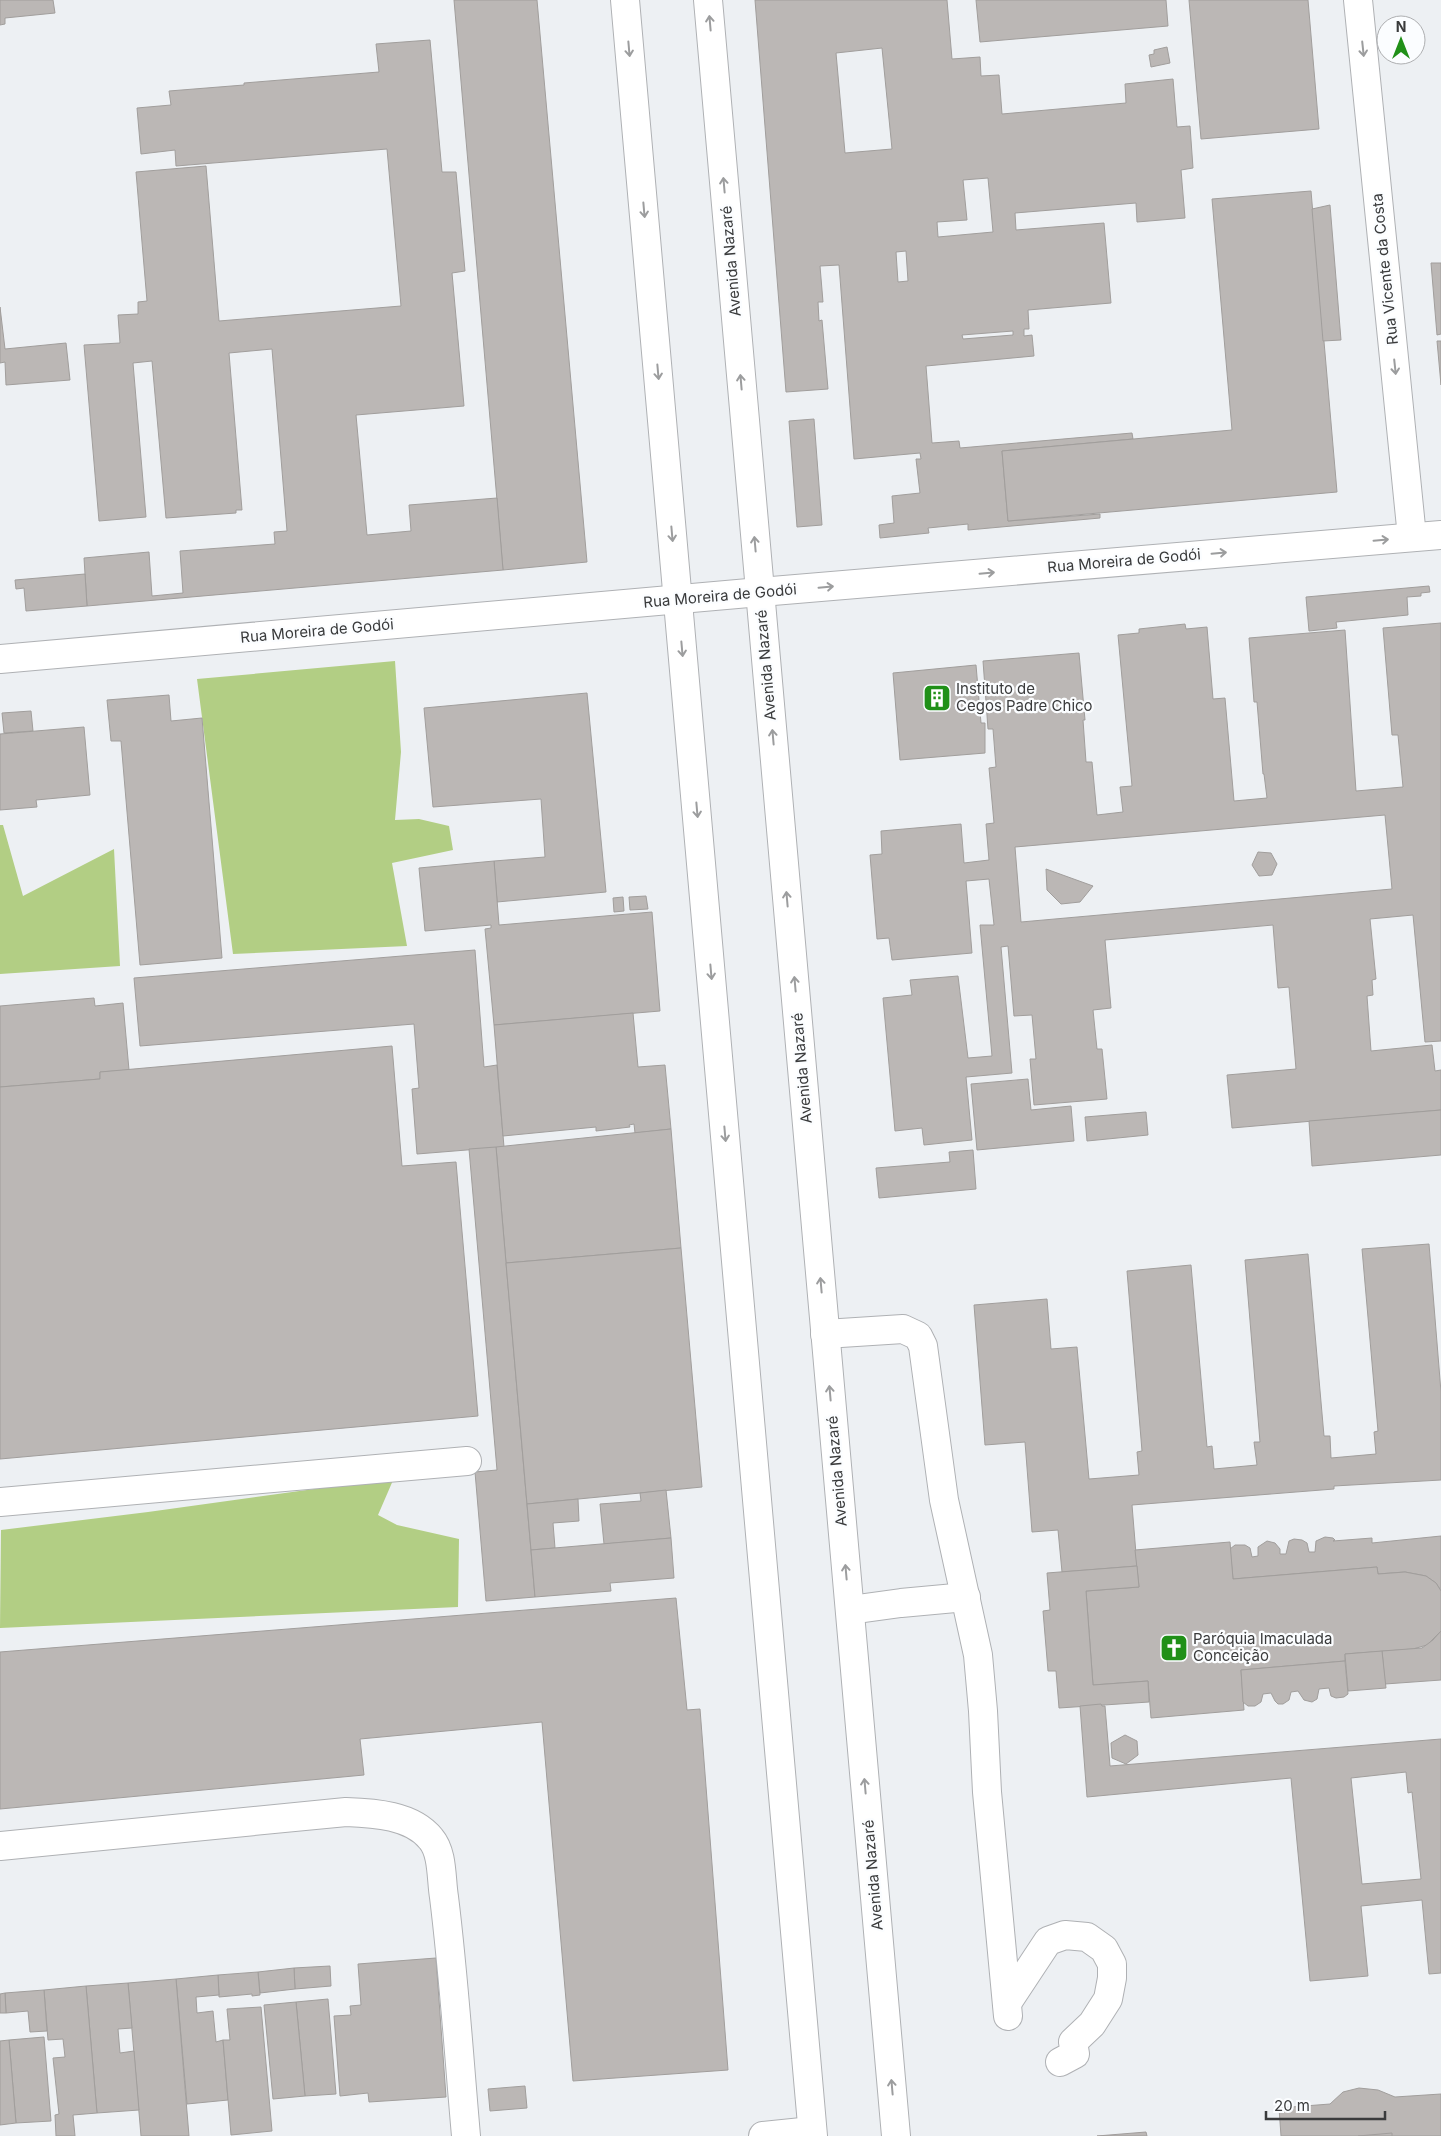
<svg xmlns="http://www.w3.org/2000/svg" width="1441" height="2136" font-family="Inter,sans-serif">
	<rect width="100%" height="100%" fill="#edf0f3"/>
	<g fill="#b2ce84">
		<polygon points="395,661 401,752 395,820 419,819 449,826 453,850 392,863 407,946 233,954 197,679"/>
		<polygon points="0,825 3,825 23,896 114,849 120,966 0,974"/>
		<polygon points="394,1478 378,1515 397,1525 459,1539 458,1607 0,1628 1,1530 148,1512"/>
	</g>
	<g fill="#bbb7b5" stroke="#a19e9c" fill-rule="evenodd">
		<polygon points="0,0 53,0 55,13 5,18 5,24 0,25"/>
		<polygon points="454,0 537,0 587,562 503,570"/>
		<path d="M755 0H947L952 59 980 57 981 76 999 75 1002 114 1126 103 1125 84 1173 79 1177 127 1190 126 1193 168 1181 170 1185 218 1137 222 1136 203 1015 213 1016 230 1104 223 1111 303 1028 310 1029 329H1024V336L1032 335 1034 356 926 366 932 443 959 441 960 448 1132 433 1133 439 1002 451 1008 521 1100 514V518L968 530V524L928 528 929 533 880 538 879 525 894 523 892 496 920 493 916 459H921L920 453 854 459 839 265 820 266 823 302H818L819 321 822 320 828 389 786 392ZM882 48 892 149 845 153 836 53ZM988 178 993 232 938 237 937 222 967 220 963 180ZM906 251 908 281 898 282 896 252ZM1013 331V335L963 339 962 335Z"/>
		<polygon points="976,0 1166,0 1168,26 980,42"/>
		<polygon points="1189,0 1308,0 1319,129 1201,139"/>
		<polygon points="430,40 442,172 456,172 465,271 452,273 464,406 356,415 367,535 411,531 409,505 497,498 503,570 87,606 84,558 149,552 152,596 183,593 180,551 275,544 274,532 287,531 272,349 229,353 242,510 236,510 236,513 166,518 152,361 133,363 146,517 99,521 84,345 120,343 118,315 138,314 138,302 147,301 136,172 206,166 219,321 401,306 387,149 176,166 175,150 141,154 137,108 171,105 169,91 244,85 244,83 379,72 376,44"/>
		<polygon points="1167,47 1170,63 1151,67 1149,55 1154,54 1154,50"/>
		<polygon points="1311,191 1337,492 1008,521 1002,451 1232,430 1212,199"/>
		<polygon points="1330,205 1341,340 1323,341 1312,209"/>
		<polygon points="1431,263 1441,263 1441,334 1437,335"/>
		<polygon points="0,307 5,349 66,343 70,380 6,385 5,362 0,363"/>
		<polygon points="1437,341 1441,341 1441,385"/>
		<polygon points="814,419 822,525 797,527 789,421"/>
		<polygon points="85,574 87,606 26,611 24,588 16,589 15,580"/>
		<polygon points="1429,586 1430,592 1421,593 1421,596 1407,597 1408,615 1336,622 1337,628 1309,631 1306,597"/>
		<path d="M1441 623V1041L1425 1042 1413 915 1370 919 1376 979 1372 980 1373 995 1367 996 1371 1051 1432 1045 1435 1071 1441 1070V1110L1232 1128 1227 1075 1296 1069 1289 987 1278 988 1273 925 1105 940 1111 1008 1093 1010 1097 1049H1102L1107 1099 1034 1105 1030 1059H1036L1032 1015 1014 1016 1008 946 1001 947 1012 1073 966 1077 972 1140 924 1145 922 1128 895 1131 883 998 912 995 910 980 958 976 968 1058 992 1056 980 925H994L989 879 966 881 972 953 892 960 889 938 877 939 870 855 882 854 881 831 961 824 964 863 989 860 986 824 994 823 989 768 996 767 993 729H988L983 661 1079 653 1085 720H1083L1086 762H1092L1097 815 1123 812 1120 787 1132 786 1118 635 1139 633V629L1185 624 1186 629 1207 627 1213 699 1225 698 1234 801 1267 798 1264 774H1263L1257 702H1254L1249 638 1345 630 1356 791 1403 787 1398 735H1392L1383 628ZM1385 815 1392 889 1021 922 1015 847Z"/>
		<polygon points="976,665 981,723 985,723 985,753 900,760 893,673"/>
		<polygon points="587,693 606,892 497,902 494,861 545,857 541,799 433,807 424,708"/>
		<polygon points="169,695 171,721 202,718 222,958 140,965 121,741 111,741 107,700"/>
		<polygon points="31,711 33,731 4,733 2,713"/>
		<polygon points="84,727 90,795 36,800 37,807 0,810 0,734"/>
		<polygon points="1258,852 1271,853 1277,864 1272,875 1259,876 1252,865"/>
		<polygon points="494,861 499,925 652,912 660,1011 494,1025 485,929 491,928 491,925 425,931 419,868"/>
		<polygon points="1046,869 1093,886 1080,902 1061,904 1047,890"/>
		<polygon points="646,896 648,909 630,910 629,897"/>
		<polygon points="623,897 624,911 614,912 613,898"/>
		<polygon points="475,950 484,1067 497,1065 504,1147 417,1154 412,1089 419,1088 414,1024 140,1046 134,978"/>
		<polygon points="94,998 95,1006 123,1003 129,1070 100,1072 100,1079 0,1087 0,1006"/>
		<polygon points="633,1013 638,1067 665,1065 671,1129 635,1133 634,1124 629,1125 630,1127 596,1131 596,1127 503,1136 494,1025"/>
		<polygon points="392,1046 402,1166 456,1162 478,1416 0,1459 0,1087 100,1079 100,1072"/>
		<polygon points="1028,1079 1031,1110 1071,1106 1074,1141 977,1150 971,1084"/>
		<polygon points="1441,1110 1441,1155 1312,1166 1309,1121"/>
		<polygon points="1146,1112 1148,1135 1087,1141 1085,1117"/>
		<polygon points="671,1129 681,1248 506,1263 496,1147"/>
		<polygon points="496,1147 535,1597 486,1601 475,1472 497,1470 469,1149"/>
		<polygon points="973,1150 976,1189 879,1198 876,1168 950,1162 949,1152"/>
		<polygon points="1429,1244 1441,1392 1441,1480 1334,1486 1334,1489 1132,1505 1137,1566 1062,1572 1058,1530 1032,1532 1025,1442 985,1445 974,1305 1047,1299 1051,1349 1077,1347 1089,1479 1139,1475 1137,1452 1142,1451 1127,1271 1191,1265 1207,1447 1212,1446 1214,1469 1257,1465 1254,1442 1260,1442 1245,1260 1308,1254 1324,1436 1330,1436 1331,1458 1376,1454 1374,1432 1378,1431 1362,1249"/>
		<polygon points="681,1248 702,1487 527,1504 506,1263"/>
		<polygon points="666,1490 671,1538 604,1544 600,1504 641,1501 640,1493"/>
		<polygon points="578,1499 579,1521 553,1523 555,1548 531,1550 527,1504"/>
		<polygon points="1441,1536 1441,1591 1436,1583 1426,1576 1405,1572 1378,1574 1377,1567 1233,1579 1230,1549 1235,1545 1245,1545 1250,1548 1252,1557 1258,1556 1258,1547 1267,1541 1275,1543 1280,1549 1280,1554 1286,1554 1289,1541 1294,1539 1302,1540 1307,1543 1309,1552 1315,1552 1316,1541 1325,1537 1333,1538 1335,1540 1333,1541 1372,1538 1372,1543"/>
		<polygon points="671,1538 674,1578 610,1583 611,1591 535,1597 531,1550"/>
		<polygon points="1230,1542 1233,1579 1377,1567 1378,1574 1405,1572 1426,1576 1436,1583 1441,1591 1441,1631 1427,1645 1413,1649 1345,1654 1345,1661 1241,1670 1244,1710 1151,1718 1148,1681 1093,1685 1086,1591 1139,1587 1135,1550"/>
		<polygon points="1137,1566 1139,1587 1086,1591 1093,1685 1148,1681 1149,1702 1059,1708 1056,1671 1048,1671 1043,1611 1050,1610 1047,1573"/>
		<polygon points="676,1598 687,1710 700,1709 728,2070 573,2081 542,1722 360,1739 364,1775 0,1809 0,1652"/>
		<polygon points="1441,1631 1441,1680 1385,1684 1382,1651 1422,1648 1433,1640"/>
		<polygon points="1382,1651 1386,1688 1348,1691 1345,1654"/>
		<polygon points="1345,1661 1348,1694 1344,1697 1336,1698 1331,1696 1329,1688 1319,1689 1317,1699 1312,1702 1304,1700 1298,1691 1291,1692 1289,1700 1283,1704 1278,1704 1275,1701 1271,1693 1263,1694 1261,1702 1255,1706 1248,1706 1243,1702 1241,1670"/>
		<path d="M1101 1704 1102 1706H1105L1110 1766 1441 1739V1973L1429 1974 1422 1900 1361 1906 1368 1976 1310 1981 1291 1778 1087 1797 1080 1706ZM1406 1772 1408 1793 1412 1792 1421 1879 1362 1884 1351 1778Z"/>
		<polygon points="1125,1735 1137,1741 1138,1755 1126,1764 1112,1758 1111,1743"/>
		<polygon points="436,1958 446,2097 369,2102 368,2093 340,2096 334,2016 351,2015 350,2006 361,2005 358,1964"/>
		<polygon points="330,1966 331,1986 295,1989 294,1968"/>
		<polygon points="294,1968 295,1989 260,1993 258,1972"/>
		<polygon points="258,1972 260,1995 252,1996 252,1994 219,1997 218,1975"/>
		<polygon points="218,1975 219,1995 196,1997 197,2013 213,2011 216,2042 223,2040 228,2100 187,2104 176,1979"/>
		<polygon points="176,1979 189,2136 141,2136 128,1983"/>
		<polygon points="128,1983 132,2028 118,2029 120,2053 134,2051 139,2110 97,2113 86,1986"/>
		<polygon points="86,1986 97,2113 73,2115 75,2136 56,2136 55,2115 59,2114 53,2058 65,2057 63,2039 48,2040 44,1990"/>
		<polygon points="44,1990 47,2031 30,2032 28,2011 6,2013 5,1993"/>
		<polygon points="5,1993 6,2013 0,2013 0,1994"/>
		<polygon points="328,1999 336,2094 305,2096 296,2002"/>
		<polygon points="296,2002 305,2096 273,2099 264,2005"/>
		<polygon points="261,2007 272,2131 231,2135 223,2040 230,2040 227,2009"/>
		<polygon points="44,2037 51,2121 16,2123 9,2040"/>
		<polygon points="9,2040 16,2123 0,2125 0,2041"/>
		<polygon points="525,2086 527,2108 490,2111 488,2089"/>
		<polygon points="1359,2088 1378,2090 1395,2097 1441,2094 1441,2136 1281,2136 1279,2108 1330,2104 1343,2092"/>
		<polygon points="1146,2132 1147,2136 1097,2136"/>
		<polygon points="1392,2133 1392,2136 1358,2136"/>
	</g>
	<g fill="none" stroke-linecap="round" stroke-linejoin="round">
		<defs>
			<g id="minor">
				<polyline points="1358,0 1412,537"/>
				<polyline points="0,659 760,592 1441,535"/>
				<polyline points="825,1334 903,1329 918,1336 923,1346 944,1500 978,1655 983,1711 987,1792 1008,2016"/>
				<polyline points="0,1502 467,1461"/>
				<polyline points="850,1610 901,1603 966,1597"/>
				<path d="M0 1846 346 1812C374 1813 412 1815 431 1839 443 1853 441 1879 444 1897 454 1977 459 2057 466 2136"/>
				<polyline points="1007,2003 1048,1941 1065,1935 1087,1937 1104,1949 1112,1964 1112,1978 1108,1999 1092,2024 1073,2042 1075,2054 1060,2062"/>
				<polyline points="763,2136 812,2131"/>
			</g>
			<g id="major">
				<polyline points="625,0 813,2136"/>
				<polyline points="708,0 896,2136"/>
			</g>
		</defs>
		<use href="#minor" stroke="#afb1b4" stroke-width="30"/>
		<use href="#major" stroke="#afb1b4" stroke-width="30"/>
		<use href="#minor" stroke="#fff" stroke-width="28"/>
		<use href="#major" stroke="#fff" stroke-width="28"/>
	</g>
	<defs><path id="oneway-shaft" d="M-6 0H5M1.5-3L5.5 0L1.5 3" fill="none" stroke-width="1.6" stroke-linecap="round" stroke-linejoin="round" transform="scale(1.25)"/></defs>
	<g stroke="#9c9d9e">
		<use href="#oneway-shaft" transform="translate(710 23) rotate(-95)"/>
		<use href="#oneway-shaft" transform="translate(629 49) rotate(85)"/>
		<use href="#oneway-shaft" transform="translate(1363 49) rotate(84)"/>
		<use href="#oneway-shaft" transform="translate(724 185) rotate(-95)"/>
		<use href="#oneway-shaft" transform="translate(644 210) rotate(85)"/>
		<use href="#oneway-shaft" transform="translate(1395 367) rotate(84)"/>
		<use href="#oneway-shaft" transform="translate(658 372) rotate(85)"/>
		<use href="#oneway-shaft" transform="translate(741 382) rotate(-95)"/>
		<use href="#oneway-shaft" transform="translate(672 534) rotate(85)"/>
		<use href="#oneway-shaft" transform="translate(1381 540) rotate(-5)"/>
		<use href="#oneway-shaft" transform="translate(755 544) rotate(-95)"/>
		<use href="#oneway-shaft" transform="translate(1219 553) rotate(-5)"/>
		<use href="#oneway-shaft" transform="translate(987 573) rotate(-5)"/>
		<use href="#oneway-shaft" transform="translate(826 587) rotate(-5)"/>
		<use href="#oneway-shaft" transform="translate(682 649) rotate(85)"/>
		<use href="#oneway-shaft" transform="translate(773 737) rotate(-95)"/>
		<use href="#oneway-shaft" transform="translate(697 810) rotate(85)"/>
		<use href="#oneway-shaft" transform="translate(787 899) rotate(-95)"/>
		<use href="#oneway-shaft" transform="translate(711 972) rotate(85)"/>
		<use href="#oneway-shaft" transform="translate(795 984) rotate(-95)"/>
		<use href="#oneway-shaft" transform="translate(725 1134) rotate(85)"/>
		<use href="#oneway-shaft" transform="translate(821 1285) rotate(-95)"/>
		<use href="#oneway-shaft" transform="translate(830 1393) rotate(-95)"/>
		<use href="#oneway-shaft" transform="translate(846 1572) rotate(-95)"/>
		<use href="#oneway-shaft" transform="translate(865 1786) rotate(-95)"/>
		<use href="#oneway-shaft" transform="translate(892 2087) rotate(-95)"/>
	</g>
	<defs>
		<symbol id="building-square" viewBox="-11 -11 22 22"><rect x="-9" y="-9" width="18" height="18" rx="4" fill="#209018" stroke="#fbfdff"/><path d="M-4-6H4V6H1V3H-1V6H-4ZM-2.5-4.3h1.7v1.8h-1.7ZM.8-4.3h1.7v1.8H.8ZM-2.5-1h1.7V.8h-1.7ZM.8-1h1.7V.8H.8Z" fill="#fff"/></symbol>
		<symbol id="church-square" viewBox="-11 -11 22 22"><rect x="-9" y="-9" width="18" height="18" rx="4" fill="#209018" stroke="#fbfdff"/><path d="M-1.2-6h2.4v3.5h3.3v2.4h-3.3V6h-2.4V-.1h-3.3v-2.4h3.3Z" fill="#fff"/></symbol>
	</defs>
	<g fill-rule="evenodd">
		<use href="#building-square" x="921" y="682" width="32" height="32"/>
		<use href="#church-square" x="1158" y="1632" width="32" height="32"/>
	</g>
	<g text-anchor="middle" stroke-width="4.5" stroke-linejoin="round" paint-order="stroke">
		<g font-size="15" fill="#3a3b3c" stroke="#fbfdff">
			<text transform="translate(731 261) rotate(-95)" y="5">Avenida Nazaré</text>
			<text transform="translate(1385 269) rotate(-96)" y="5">Rua Vicente da Costa</text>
			<text transform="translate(1124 561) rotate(-5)" y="5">Rua Moreira de Godói</text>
			<text transform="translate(720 596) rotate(-5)" y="5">Rua Moreira de Godói</text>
			<text transform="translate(317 631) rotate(-5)" y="5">Rua Moreira de Godói</text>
			<text transform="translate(766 665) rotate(-95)" y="5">Avenida Nazaré</text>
			<text transform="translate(802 1068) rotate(-95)" y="5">Avenida Nazaré</text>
			<text transform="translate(837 1471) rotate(-95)" y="5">Avenida Nazaré</text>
			<text transform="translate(873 1875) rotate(-95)" y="5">Avenida Nazaré</text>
		</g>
		<g font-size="15" fill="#3a3b3c" stroke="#fbfdff" text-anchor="start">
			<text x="956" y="694">Instituto de<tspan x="956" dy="17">Cegos Padre Chico</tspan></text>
			<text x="1193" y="1644">Paróquia Imaculada<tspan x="1193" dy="17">Conceição</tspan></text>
		</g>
	</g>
	<g transform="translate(1401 40)"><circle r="24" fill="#fbfdff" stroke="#aeafb1"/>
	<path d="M0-4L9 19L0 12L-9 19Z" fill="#209018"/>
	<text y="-8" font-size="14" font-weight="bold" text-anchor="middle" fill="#3a3b3c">N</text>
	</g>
	<path d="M1266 2111v8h119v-8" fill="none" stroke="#3a3b3c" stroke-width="2.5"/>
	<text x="1274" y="2111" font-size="15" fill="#3a3b3c" stroke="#fbfdff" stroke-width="4" paint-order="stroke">20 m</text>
</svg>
